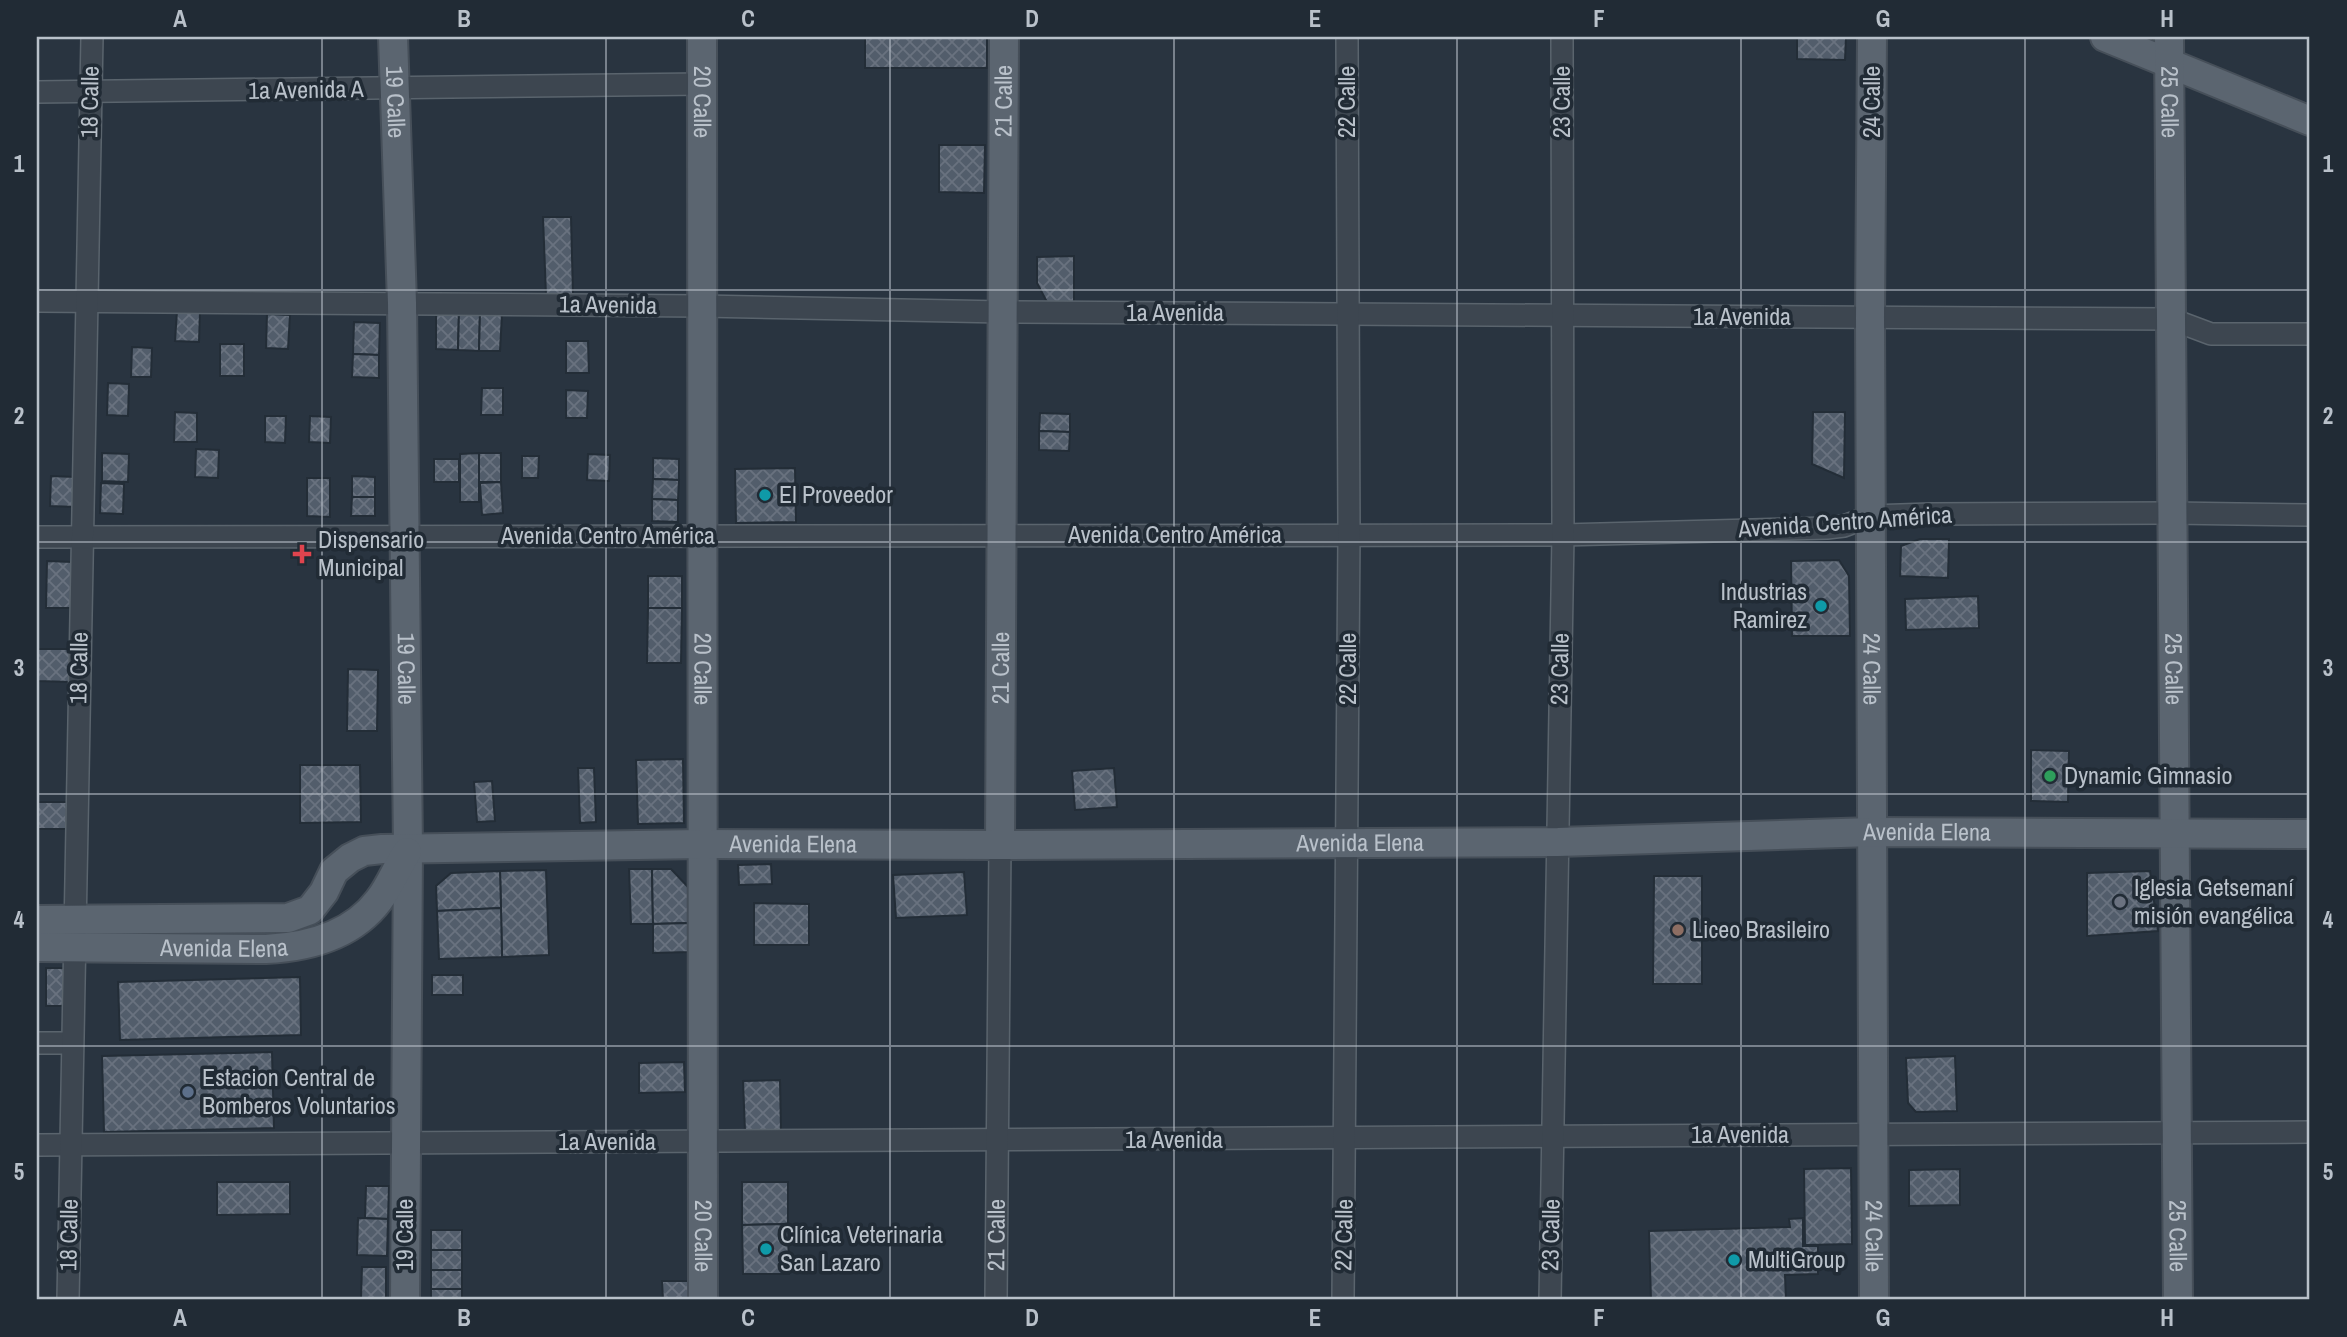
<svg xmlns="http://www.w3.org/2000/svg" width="2347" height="1337" font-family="'Archivo Narrow',sans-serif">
	<defs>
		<pattern id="building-cross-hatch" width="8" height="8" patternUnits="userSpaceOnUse" patternTransform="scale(1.75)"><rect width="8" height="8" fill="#525d6b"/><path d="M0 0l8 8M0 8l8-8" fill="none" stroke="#69727f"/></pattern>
	</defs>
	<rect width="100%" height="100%" fill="#293440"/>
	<g fill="url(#building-cross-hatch)" stroke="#232d37" stroke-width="2">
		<rect x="865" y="37" width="122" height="31"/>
		<polygon points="1797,37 1846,37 1845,60 1797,59"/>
		<polygon points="939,145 985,145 984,193 939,192"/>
		<polygon points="543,217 571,217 573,295 546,296"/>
		<polygon points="1074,256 1074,302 1047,302 1037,283 1037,257"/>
		<polygon points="177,311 200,312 199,342 175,341"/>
		<polygon points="436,311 459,312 458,350 436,349"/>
		<polygon points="459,312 480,313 479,351 458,350"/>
		<polygon points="480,313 502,314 500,351 479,351"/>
		<polygon points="267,314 290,315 288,349 266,348"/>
		<polygon points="354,322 380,323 379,355 353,354"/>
		<polygon points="566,341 588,341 589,373 566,373"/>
		<rect x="220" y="344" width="24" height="32"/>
		<polygon points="132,347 152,348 151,377 131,377"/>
		<polygon points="353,354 379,355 379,378 352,377"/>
		<polygon points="108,383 129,384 128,416 107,415"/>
		<polygon points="482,388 503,388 503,415 481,415"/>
		<polygon points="566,390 588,391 587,418 566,418"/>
		<polygon points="175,412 197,413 197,442 174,442"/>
		<polygon points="1813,412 1845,412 1844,478 1812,464"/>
		<polygon points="1040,413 1070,414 1070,432 1039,431"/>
		<polygon points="265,416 286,416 285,443 265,442"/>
		<polygon points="310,416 331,417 330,443 309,442"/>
		<polygon points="1039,431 1070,432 1069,451 1039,450"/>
		<polygon points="196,449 219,450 218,478 195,477"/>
		<polygon points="102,453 129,454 128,482 102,481"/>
		<polygon points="479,453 479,502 460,502 460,454"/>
		<rect x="479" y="453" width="22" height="29"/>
		<polygon points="588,454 610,455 609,481 587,480"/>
		<polygon points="522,456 539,456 538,478 522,478"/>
		<polygon points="653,458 679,459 679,480 653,479"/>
		<rect x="434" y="459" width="25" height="23"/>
		<polygon points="795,468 796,522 736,523 735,469"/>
		<polygon points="51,476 76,477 76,507 50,506"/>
		<polygon points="352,476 375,477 375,497 352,497"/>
		<polygon points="307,478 330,478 330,517 307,516"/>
		<polygon points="653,479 679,480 678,500 652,499"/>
		<polygon points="501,482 503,513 482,515 480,483"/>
		<polygon points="101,483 124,484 123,514 100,513"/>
		<polygon points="352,497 375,497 375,516 351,516"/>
		<polygon points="652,499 678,500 678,522 652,521"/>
		<polygon points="1920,539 1949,539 1948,578 1900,576 1901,546"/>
		<polygon points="1839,560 1849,576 1850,636 1792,636 1791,561"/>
		<polygon points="47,561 73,562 71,608 46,608"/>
		<rect x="648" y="576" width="34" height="32"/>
		<polygon points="1978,596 1979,628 1906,630 1905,599"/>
		<polygon points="648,608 682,608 681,663 647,663"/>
		<polygon points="37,649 71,649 71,682 37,681"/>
		<polygon points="348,669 378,670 377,731 347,731"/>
		<polygon points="2031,750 2069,751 2068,802 2031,801"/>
		<polygon points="683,759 684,823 638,824 636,760"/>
		<polygon points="300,765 360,765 361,822 300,823"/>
		<polygon points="578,768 594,768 596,822 580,823"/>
		<polygon points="1114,768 1117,807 1075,810 1072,771"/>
		<polygon points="492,781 495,821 477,822 474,782"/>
		<polygon points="37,802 67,802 66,829 37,829"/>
		<polygon points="771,864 772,884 739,885 738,865"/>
		<polygon points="629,869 652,869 653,924 631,924"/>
		<polygon points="652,869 671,869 688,887 689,923 653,924"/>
		<polygon points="546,870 549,955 502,957 500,871"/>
		<polygon points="500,871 501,908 437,911 436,886 451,873"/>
		<polygon points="2150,871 2158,931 2087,936 2087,873"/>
		<polygon points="964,872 967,915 896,918 893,875"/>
		<polygon points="1654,876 1702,876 1702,984 1653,984"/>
		<polygon points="754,903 809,904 809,945 754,945"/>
		<polygon points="501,908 502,957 439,959 437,911"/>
		<polygon points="689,923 689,952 653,953 653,924"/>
		<rect x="46" y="968" width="24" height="38"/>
		<rect x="432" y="975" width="31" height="20"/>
		<polygon points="300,977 301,1035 120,1040 118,982"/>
		<polygon points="272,1052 274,1128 104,1132 102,1056"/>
		<polygon points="1955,1056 1957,1111 1916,1112 1908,1103 1906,1058"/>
		<polygon points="684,1062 685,1092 639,1093 639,1063"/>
		<polygon points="780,1080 781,1131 745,1131 743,1081"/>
		<polygon points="1851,1168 1852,1244 1805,1245 1804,1169"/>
		<polygon points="1960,1169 1960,1205 1909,1206 1909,1170"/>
		<polygon points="217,1182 290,1182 290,1214 217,1215"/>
		<polygon points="742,1182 788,1182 788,1224 742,1225"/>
		<polygon points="366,1186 389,1186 388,1219 365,1218"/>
		<polygon points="358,1218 388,1219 387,1256 357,1255"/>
		<polygon points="1803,1218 1803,1246 1818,1246 1818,1274 1785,1275 1786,1300 1651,1300 1649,1231 1790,1227 1789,1219"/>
		<polygon points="788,1224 789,1274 743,1274 742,1225"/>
		<rect x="431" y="1230" width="31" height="20"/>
		<rect x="431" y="1250" width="31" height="20"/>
		<polygon points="362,1267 386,1267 386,1298 361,1298"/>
		<rect x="431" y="1270" width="31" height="19"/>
		<polygon points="662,1281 690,1281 691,1300 663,1300"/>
		<rect x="431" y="1289" width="31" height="11"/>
	</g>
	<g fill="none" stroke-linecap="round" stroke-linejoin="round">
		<defs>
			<g id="minor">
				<polyline points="37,92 702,84"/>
				<polyline points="37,301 702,306 1003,312 2171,319 2211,334 2310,334"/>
				<polyline points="37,537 1563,535 1827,528 1844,526 1871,516 1930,514 2172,513 2310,515"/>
				<polyline points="37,1043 72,1043"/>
				<polyline points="37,1145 2310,1132"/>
				<polyline points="68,1300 92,37"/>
				<path id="s1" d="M996 1300 1000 845"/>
				<polyline points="1343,1300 1349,535 1347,37"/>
				<polyline points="1550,1300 1563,535 1562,37"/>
			</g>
			<g id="major">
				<path id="s2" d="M393 37 402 303 408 850 405 1300"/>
				<path id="s3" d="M702 37 703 1300"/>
				<path id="s4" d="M1872 37 1870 318 1874 1300"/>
				<polyline points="2105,37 2310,121"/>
				<path id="s5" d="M2169 37 2178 1300"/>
				<path id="s6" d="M1000 845 1004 37"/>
				<path id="s7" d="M37 920 288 918 310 910 324 892 334 871 350 858 364 851 382 849 702 844 1000 845 1558 842 1872 832 2310 834"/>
				<path id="s8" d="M37 947 266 949C309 947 352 936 379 900 390 886 397 867 407 852"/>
			</g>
		</defs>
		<use href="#minor" stroke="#5a646d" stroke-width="24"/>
		<use href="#major" stroke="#464f59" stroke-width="32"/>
		<use href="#minor" stroke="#3d4650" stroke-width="21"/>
		<use href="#major" stroke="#5b6570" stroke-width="28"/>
	</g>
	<path fill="none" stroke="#b9c1ca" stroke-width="2" stroke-opacity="0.55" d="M322 37V1300M606 37V1300M890 37V1300M1174 37V1300M1457 37V1300M1741 37V1300M2025 37V1300M37 290H2310M37 542H2310M37 794H2310M37 1046H2310"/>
	<g fill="#0f9aa8" stroke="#212b35" stroke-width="2.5">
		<circle cx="765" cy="495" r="7"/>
		<circle cx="1821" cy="606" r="7"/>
		<circle cx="766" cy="1249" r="7"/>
		<circle cx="1734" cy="1260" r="7"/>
	</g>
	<path fill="#e0444e" stroke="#212b35" stroke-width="2.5" d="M298.5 543.5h7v7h7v7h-7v7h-7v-7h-7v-7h7z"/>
	<circle fill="#2e9e5b" stroke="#212b35" stroke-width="2.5" cx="2050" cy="776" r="7"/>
	<circle fill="#6b7280" stroke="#212b35" stroke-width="2.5" cx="2120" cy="902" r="7"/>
	<circle fill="#8d6e63" stroke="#212b35" stroke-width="2.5" cx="1678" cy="930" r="7"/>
	<circle fill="#5c6f8a" stroke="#212b35" stroke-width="2.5" cx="188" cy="1092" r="7"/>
	<g text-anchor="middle" stroke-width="7" stroke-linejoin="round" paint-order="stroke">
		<g font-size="24" fill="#b9c1ca" stroke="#212b35">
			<text transform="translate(306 90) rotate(-1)" y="8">1a Avenida A</text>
			<text transform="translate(90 102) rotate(-89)" y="8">18 Calle</text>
			<text dy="8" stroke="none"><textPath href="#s2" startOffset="65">19 Calle</textPath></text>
			<text dy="8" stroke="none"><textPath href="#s3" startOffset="65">20 Calle</textPath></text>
			<text dy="8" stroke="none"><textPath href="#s6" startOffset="744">21 Calle</textPath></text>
			<text transform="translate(1347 102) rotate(-90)" y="8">22 Calle</text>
			<text transform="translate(1562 102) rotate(-90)" y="8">23 Calle</text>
			<text transform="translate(1872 102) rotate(-90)" y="8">24 Calle</text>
			<text dy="8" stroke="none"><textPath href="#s5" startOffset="65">25 Calle</textPath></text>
			<text transform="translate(608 305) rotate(1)" y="8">1a Avenida</text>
			<text x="1175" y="321">1a Avenida</text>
			<text x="1742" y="325">1a Avenida</text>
			<text transform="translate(1845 522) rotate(-4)" y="8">Avenida Centro América</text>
			<text x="1175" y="543">Avenida Centro América</text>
			<text x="608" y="544">Avenida Centro América</text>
			<text transform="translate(79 668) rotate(-89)" y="8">18 Calle</text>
			<text dy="8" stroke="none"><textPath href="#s2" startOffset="632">19 Calle</textPath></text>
			<text dy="8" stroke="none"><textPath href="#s4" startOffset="632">24 Calle</textPath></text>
			<text dy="8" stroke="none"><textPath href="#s3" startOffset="632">20 Calle</textPath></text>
			<text dy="8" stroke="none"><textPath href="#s6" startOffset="177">21 Calle</textPath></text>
			<text transform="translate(1348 669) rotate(-90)" y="8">22 Calle</text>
			<text transform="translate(1560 669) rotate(-89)" y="8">23 Calle</text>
			<text dy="8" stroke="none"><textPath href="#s5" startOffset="632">25 Calle</textPath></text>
			<text dy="8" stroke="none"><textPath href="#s7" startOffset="1920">Avenida Elena</textPath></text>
			<text dy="8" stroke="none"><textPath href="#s7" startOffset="1353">Avenida Elena</textPath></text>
			<text dy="8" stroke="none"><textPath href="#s7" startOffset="786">Avenida Elena</textPath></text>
			<text dy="8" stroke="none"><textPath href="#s8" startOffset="187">Avenida Elena</textPath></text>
			<text x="1740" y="1143">1a Avenida</text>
			<text x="1174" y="1148">1a Avenida</text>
			<text x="607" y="1150">1a Avenida</text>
			<text transform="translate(69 1235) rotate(-89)" y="8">18 Calle</text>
			<text transform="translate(405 1235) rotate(-90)" y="8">19 Calle</text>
			<text dy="8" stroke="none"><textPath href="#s3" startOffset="1199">20 Calle</textPath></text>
			<text dy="8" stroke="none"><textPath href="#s1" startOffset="65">21 Calle</textPath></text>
			<text transform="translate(1344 1235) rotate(-89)" y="8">22 Calle</text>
			<text transform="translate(1551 1235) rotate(-89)" y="8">23 Calle</text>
			<text dy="8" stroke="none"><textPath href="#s4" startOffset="1199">24 Calle</textPath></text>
			<text dy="8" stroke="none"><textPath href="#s5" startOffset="1199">25 Calle</textPath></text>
		</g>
		<g font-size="24" fill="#b9c1ca" stroke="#212b35" text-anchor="start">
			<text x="779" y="503">El Proveedor</text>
			<text x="318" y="548">Dispensario<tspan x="318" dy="28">Municipal</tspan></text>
			<text x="1807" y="600" text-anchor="end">Industrias<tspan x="1807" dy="28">Ramirez</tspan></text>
			<text x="2064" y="784">Dynamic Gimnasio</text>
			<text x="2134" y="896">Iglesia Getsemaní<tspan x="2134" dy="28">misión evangélica</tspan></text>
			<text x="1692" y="938">Liceo Brasileiro</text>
			<text x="202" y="1086">Estacion Central de<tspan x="202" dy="28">Bomberos Voluntarios</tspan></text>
			<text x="780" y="1243">Clínica Veterinaria<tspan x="780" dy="28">San Lazaro</tspan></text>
			<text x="1748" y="1268">MultiGroup</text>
		</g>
	</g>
	<rect width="2347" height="1337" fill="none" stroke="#212b35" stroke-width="77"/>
	<rect x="38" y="38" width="2270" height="1260" fill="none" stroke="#b9c1ca" stroke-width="2.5"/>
	<g font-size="23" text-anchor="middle" font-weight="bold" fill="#b9c1ca">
		<text x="180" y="27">A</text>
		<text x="464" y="27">B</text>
		<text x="748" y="27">C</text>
		<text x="1032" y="27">D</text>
		<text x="1315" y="27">E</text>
		<text x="1599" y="27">F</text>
		<text x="1883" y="27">G</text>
		<text x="2167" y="27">H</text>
		<text x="19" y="172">1</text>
		<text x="2328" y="172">1</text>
		<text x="19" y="424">2</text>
		<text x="2328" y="424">2</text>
		<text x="19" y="676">3</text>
		<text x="2328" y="676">3</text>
		<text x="19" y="928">4</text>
		<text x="2328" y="928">4</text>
		<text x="19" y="1180">5</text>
		<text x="2328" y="1180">5</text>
		<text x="180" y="1326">A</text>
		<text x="464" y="1326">B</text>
		<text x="748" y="1326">C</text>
		<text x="1032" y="1326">D</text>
		<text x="1315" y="1326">E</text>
		<text x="1599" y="1326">F</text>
		<text x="1883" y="1326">G</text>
		<text x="2167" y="1326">H</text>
	</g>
</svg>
